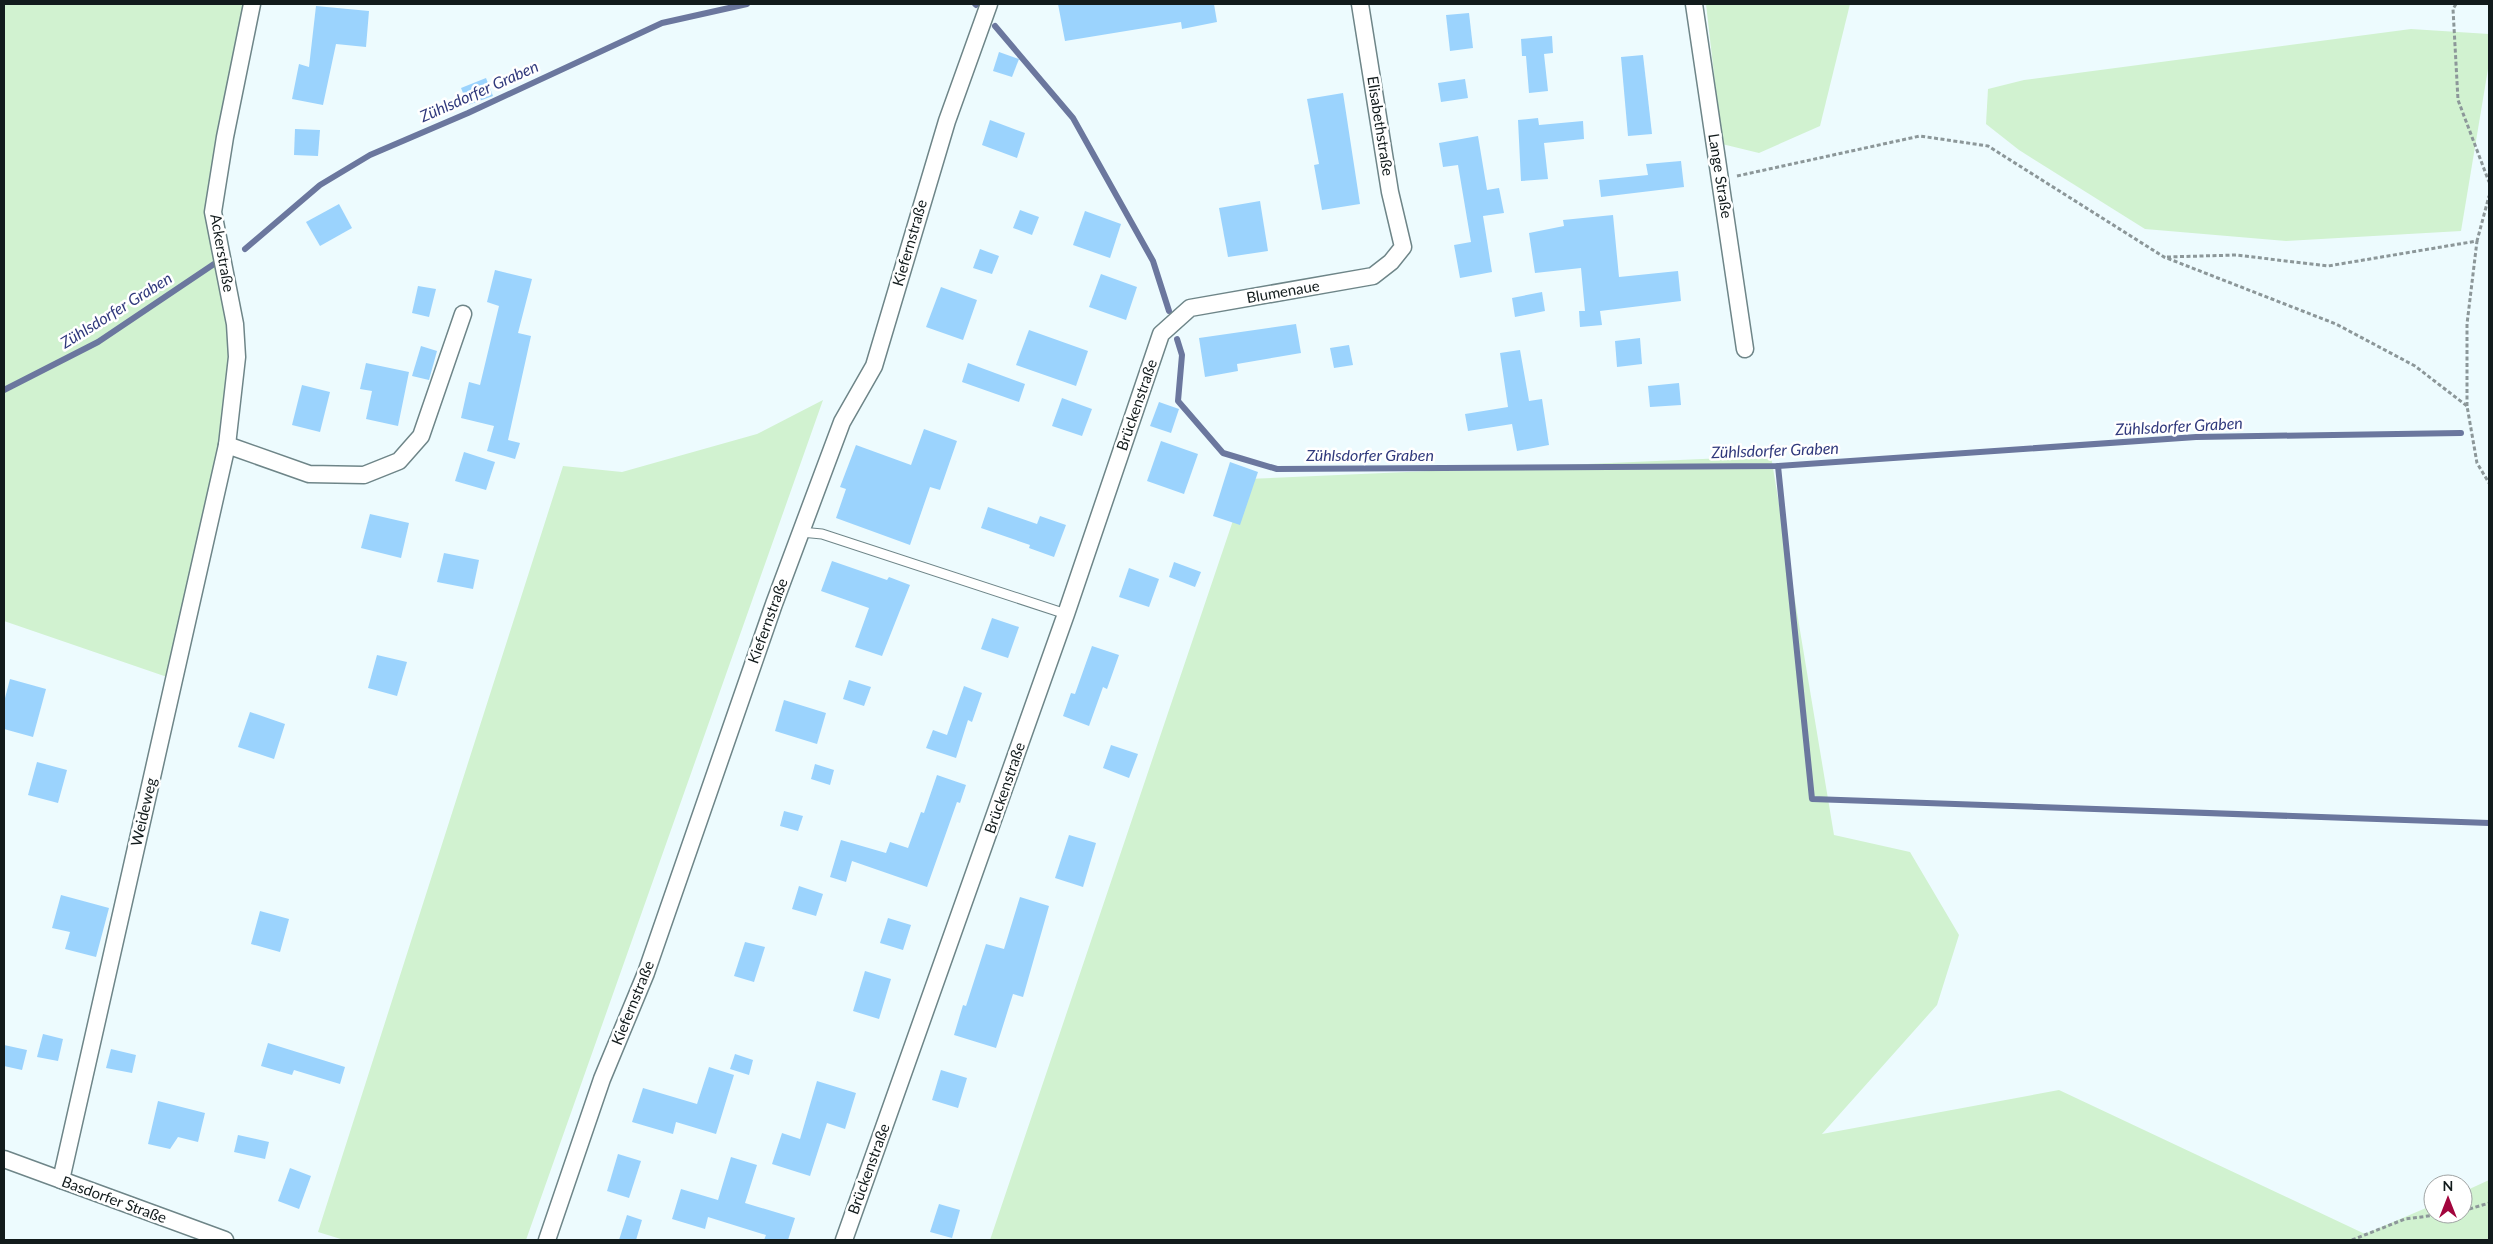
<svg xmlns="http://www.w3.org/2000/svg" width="2493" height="1244" font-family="Lato,sans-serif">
	<rect width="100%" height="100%" fill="#edfbfe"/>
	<g fill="#d1f2d0">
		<polygon points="4,4 252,4 213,212 233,358 222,444 170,678 4,621"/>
		<polygon points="1706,4 1850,4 1820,126 1759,153 1722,144"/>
		<polygon points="2411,29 2489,34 2489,63 2461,231 2286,241 2145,229 2019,150 1986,124 1988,89 2024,80"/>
		<polygon points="823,400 526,1240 344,1240 318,1232 563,466 622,472 757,434"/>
		<polygon points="1771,456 1834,835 1910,852 1959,935 1937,1005 1822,1134 2059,1090 2365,1234 2433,1205 2433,1214 2463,1214 2463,1192 2489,1180 2489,1240 990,1240 1247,479"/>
	</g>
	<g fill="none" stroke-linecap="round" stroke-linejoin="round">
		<g stroke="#6b779e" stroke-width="6">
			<polyline points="975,4 976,5"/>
			<polyline points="995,26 1073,118 1153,261 1169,311"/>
			<polyline points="245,249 320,185 370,155 468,113 662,23 747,4"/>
			<polyline points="1177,339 1182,355 1178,401 1223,453 1277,469 1778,466 2196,437 2461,433"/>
			<polyline points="4,390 98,342 214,264"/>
			<polyline points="1778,466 1812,799 2489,823"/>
		</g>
	</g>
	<g fill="#9bd3fd">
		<polygon points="1058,4 1214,4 1217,22 1182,29 1181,22 1065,41"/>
		<polygon points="316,6 369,11 366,47 336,44 323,105 292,99 299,64 309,67"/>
		<polygon points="1469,13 1473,48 1450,51 1446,15"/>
		<polygon points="1552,36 1553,53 1544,54 1548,91 1529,93 1526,56 1522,56 1521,39"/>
		<polygon points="999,52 1019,59 1012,77 993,71"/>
		<polygon points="1643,55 1652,134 1628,136 1621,57"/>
		<polygon points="486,78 493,96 468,105 461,88"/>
		<polygon points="1465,79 1468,98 1441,102 1438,83"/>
		<polygon points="1343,93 1360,204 1322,210 1314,165 1319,164 1307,99"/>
		<polygon points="1538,118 1539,125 1583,121 1584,139 1544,143 1548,179 1521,181 1518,120"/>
		<polygon points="990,120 1025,133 1017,158 982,145"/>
		<polygon points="295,129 320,130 318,156 294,155"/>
		<polygon points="1478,136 1487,190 1499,188 1504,213 1483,216 1492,272 1460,278 1454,245 1471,242 1458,165 1443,167 1439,143"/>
		<polygon points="1681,161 1684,187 1601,197 1599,180 1648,175 1646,164"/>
		<polygon points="1260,201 1268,251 1228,257 1219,208"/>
		<polygon points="339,204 352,228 320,246 306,222"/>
		<polygon points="1020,210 1039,217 1032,235 1013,228"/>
		<polygon points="1085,211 1121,224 1110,258 1073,245"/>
		<polygon points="1613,215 1619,277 1678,271 1681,301 1600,311 1602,325 1580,327 1579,311 1585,311 1581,268 1535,273 1529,233 1564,226 1563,220"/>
		<polygon points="980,249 999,256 992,274 973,268"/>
		<polygon points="495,270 532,279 518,333 531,336 508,440 520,443 515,459 487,451 494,426 461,418 469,382 480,385 499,306 487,302"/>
		<polygon points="1101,274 1137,287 1126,320 1089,307"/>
		<polygon points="418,286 436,289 429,317 412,313"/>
		<polygon points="941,287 977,300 963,340 926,327"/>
		<polygon points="1542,292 1545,311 1515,317 1512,298"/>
		<polygon points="1296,324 1301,353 1237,364 1238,371 1205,377 1199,338"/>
		<polygon points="1029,330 1088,351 1076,386 1016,365"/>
		<polygon points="1640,338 1642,364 1617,367 1615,341"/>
		<polygon points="1349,345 1353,365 1334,368 1330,348"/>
		<polygon points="421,346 437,351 429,380 412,376"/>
		<polygon points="1520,350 1529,401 1542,399 1549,445 1517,451 1512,424 1468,431 1465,414 1508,407 1500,353"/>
		<polygon points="366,363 409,372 398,426 366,419 372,391 360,389"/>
		<polygon points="968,363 1025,384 1019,402 962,382"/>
		<polygon points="1679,383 1681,405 1650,407 1648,386"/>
		<polygon points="302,385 330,392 320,432 292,425"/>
		<polygon points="1062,398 1092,409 1082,436 1052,426"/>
		<polygon points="1159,402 1179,409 1171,433 1150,426"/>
		<polygon points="924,429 957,441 940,490 930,487 910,545 836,518 846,489 840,487 856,445 911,465"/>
		<polygon points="1161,441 1198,454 1184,494 1147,481"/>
		<polygon points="464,452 495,462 486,490 455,481"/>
		<polygon points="1230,462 1258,472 1240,525 1213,516"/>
		<polygon points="988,507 1037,524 1040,516 1066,525 1054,557 1029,548 1030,545 981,528"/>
		<polygon points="370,514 409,523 401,558 361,548"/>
		<polygon points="444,553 479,560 473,589 437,582"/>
		<polygon points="832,561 887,580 889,577 910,585 882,656 855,647 869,608 821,591"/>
		<polygon points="1174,562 1201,572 1195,587 1169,577"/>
		<polygon points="1129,568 1159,579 1149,607 1119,597"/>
		<polygon points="992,618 1019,627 1008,658 981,649"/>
		<polygon points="1092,646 1119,655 1107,689 1103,687 1089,726 1063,716 1071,693 1075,694"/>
		<polygon points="377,655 407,662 397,696 368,688"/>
		<polygon points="10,679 46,689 33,737 4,729 4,702"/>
		<polygon points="849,680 871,687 864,706 843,699"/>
		<polygon points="964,686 982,693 972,722 968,720 956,758 926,748 933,730 947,735"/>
		<polygon points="784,700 826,713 817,744 775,731"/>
		<polygon points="250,712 285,724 274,759 238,747"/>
		<polygon points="1111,745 1138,754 1129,778 1103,768"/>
		<polygon points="37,762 67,770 58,803 28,795"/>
		<polygon points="815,764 834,770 830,785 811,779"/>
		<polygon points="937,775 966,785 960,803 957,802 927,887 852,861 846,882 830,877 841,840 886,853 890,842 908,848 921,812 924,813"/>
		<polygon points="784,811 803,816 798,831 780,826"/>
		<polygon points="1069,835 1096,843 1083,887 1055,878"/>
		<polygon points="799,886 823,894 816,916 792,909"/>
		<polygon points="61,895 109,908 96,957 65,949 70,932 52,928"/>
		<polygon points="1020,897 1049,906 1023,997 1013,994 996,1048 954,1035 963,1005 966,1006 986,944 1004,949"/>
		<polygon points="260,911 289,919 280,952 251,944"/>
		<polygon points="888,918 911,925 903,950 880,943"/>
		<polygon points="745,942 765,947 754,982 734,976"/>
		<polygon points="865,971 891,979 879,1019 853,1011"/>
		<polygon points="43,1034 63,1039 58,1061 37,1057"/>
		<polygon points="268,1043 345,1067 340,1084 294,1070 292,1075 261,1066"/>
		<polygon points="4,1045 27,1050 22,1070 4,1066"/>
		<polygon points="111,1049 136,1055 132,1073 106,1068"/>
		<polygon points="735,1054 753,1060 749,1075 730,1069"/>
		<polygon points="709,1067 734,1075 716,1134 676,1122 673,1134 632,1122 643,1088 697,1104"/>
		<polygon points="941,1070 967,1078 958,1108 932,1100"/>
		<polygon points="817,1081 856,1093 845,1129 827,1123 810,1176 772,1164 782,1133 800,1139"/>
		<polygon points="158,1101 205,1113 198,1142 178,1137 170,1149 148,1144"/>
		<polygon points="238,1135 269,1142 265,1159 234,1152"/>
		<polygon points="618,1154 641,1161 629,1198 607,1191"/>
		<polygon points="731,1157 757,1165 745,1203 795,1218 788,1240 764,1240 766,1235 708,1217 705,1229 672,1219 681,1189 718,1200"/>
		<polygon points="290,1168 311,1176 299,1209 278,1201"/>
		<polygon points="939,1204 960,1210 952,1238 930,1232"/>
		<polygon points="627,1215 642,1220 636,1240 619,1240"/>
	</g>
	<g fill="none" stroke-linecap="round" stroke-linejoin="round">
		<defs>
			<polyline id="service" points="801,532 822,534 1066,614"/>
			<g id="minor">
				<polyline points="1694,4 1745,349"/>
				<polyline points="227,445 309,474 364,475 399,461 421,436 463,314"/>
				<polyline points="4,1159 225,1240"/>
				<polyline points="61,1180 227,445 237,357 235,324 213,212 225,137 252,4"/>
				<polyline points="547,1240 602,1079 646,973 774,604 842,422 874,366 947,121 989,4"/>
				<polyline points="844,1240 1066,614 1161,334 1190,308 1373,276 1391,262 1403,247 1390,192 1360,4"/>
			</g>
		</defs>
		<use href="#service" stroke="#6e8588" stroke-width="11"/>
		<use href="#minor" stroke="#6e8588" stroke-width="19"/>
		<g stroke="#8c9799" stroke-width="3" stroke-dasharray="4 2.5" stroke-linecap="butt">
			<polyline points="2456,4 2453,9 2458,100 2489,182"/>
			<polyline points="1737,176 1920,136 1988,146 2164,257 2336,324 2415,366 2467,406 2477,463 2489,483"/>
			<polyline points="2167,257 2236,255 2328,266 2477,241 2489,196"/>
			<polyline points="2467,406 2467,324 2477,241"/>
			<polyline points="2463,1211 2489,1203"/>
			<polyline points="2352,1240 2405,1219 2444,1214"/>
		</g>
		<use href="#service" stroke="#fff" stroke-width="9"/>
		<use href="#minor" stroke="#fff" stroke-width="16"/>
	</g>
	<g text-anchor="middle" stroke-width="5" stroke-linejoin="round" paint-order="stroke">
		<g font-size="15" fill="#121b1c" stroke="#fff">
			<text transform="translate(1380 126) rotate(81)" y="5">Elisabethstraße</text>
			<text transform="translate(1720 176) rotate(81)" y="5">Lange Straße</text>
			<text transform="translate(910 243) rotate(-74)" y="5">Kiefernstraße</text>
			<text transform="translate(222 253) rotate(80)" y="5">Ackerstraße</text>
			<text transform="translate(1283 292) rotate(-10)" y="5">Blumenaue</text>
			<text transform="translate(1137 405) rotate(-71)" y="5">Brückenstraße</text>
			<text transform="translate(768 621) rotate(-70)" y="5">Kiefernstraße</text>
			<text transform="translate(1005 788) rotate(-71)" y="5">Brückenstraße</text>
			<text transform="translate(144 812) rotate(-77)" y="5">Weideweg</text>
			<text transform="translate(633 1003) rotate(-68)" y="5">Kiefernstraße</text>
			<text transform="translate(869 1169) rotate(-70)" y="5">Brückenstraße</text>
			<text transform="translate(114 1200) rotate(20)" y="5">Basdorfer Straße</text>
		</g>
		<g font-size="16" font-style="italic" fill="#30397c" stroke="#fff">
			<text transform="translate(479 91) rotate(-24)" y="6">Zühlsdorfer Graben</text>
			<text transform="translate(116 310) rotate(-32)" y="6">Zühlsdorfer Graben</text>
			<text transform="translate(2179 426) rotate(-3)" y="6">Zühlsdorfer Graben</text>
			<text transform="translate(1775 450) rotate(-2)" y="6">Zühlsdorfer Graben</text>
			<text x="1370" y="461">Zühlsdorfer Graben</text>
		</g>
	</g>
	<rect width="2493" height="1244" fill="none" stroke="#121b1c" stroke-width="10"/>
	<g transform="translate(2448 1199)"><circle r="24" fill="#ffffff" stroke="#a0a4a4"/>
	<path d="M0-4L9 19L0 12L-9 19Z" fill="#a2053d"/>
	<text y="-8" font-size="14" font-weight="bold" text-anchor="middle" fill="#121b1c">N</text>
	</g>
</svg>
